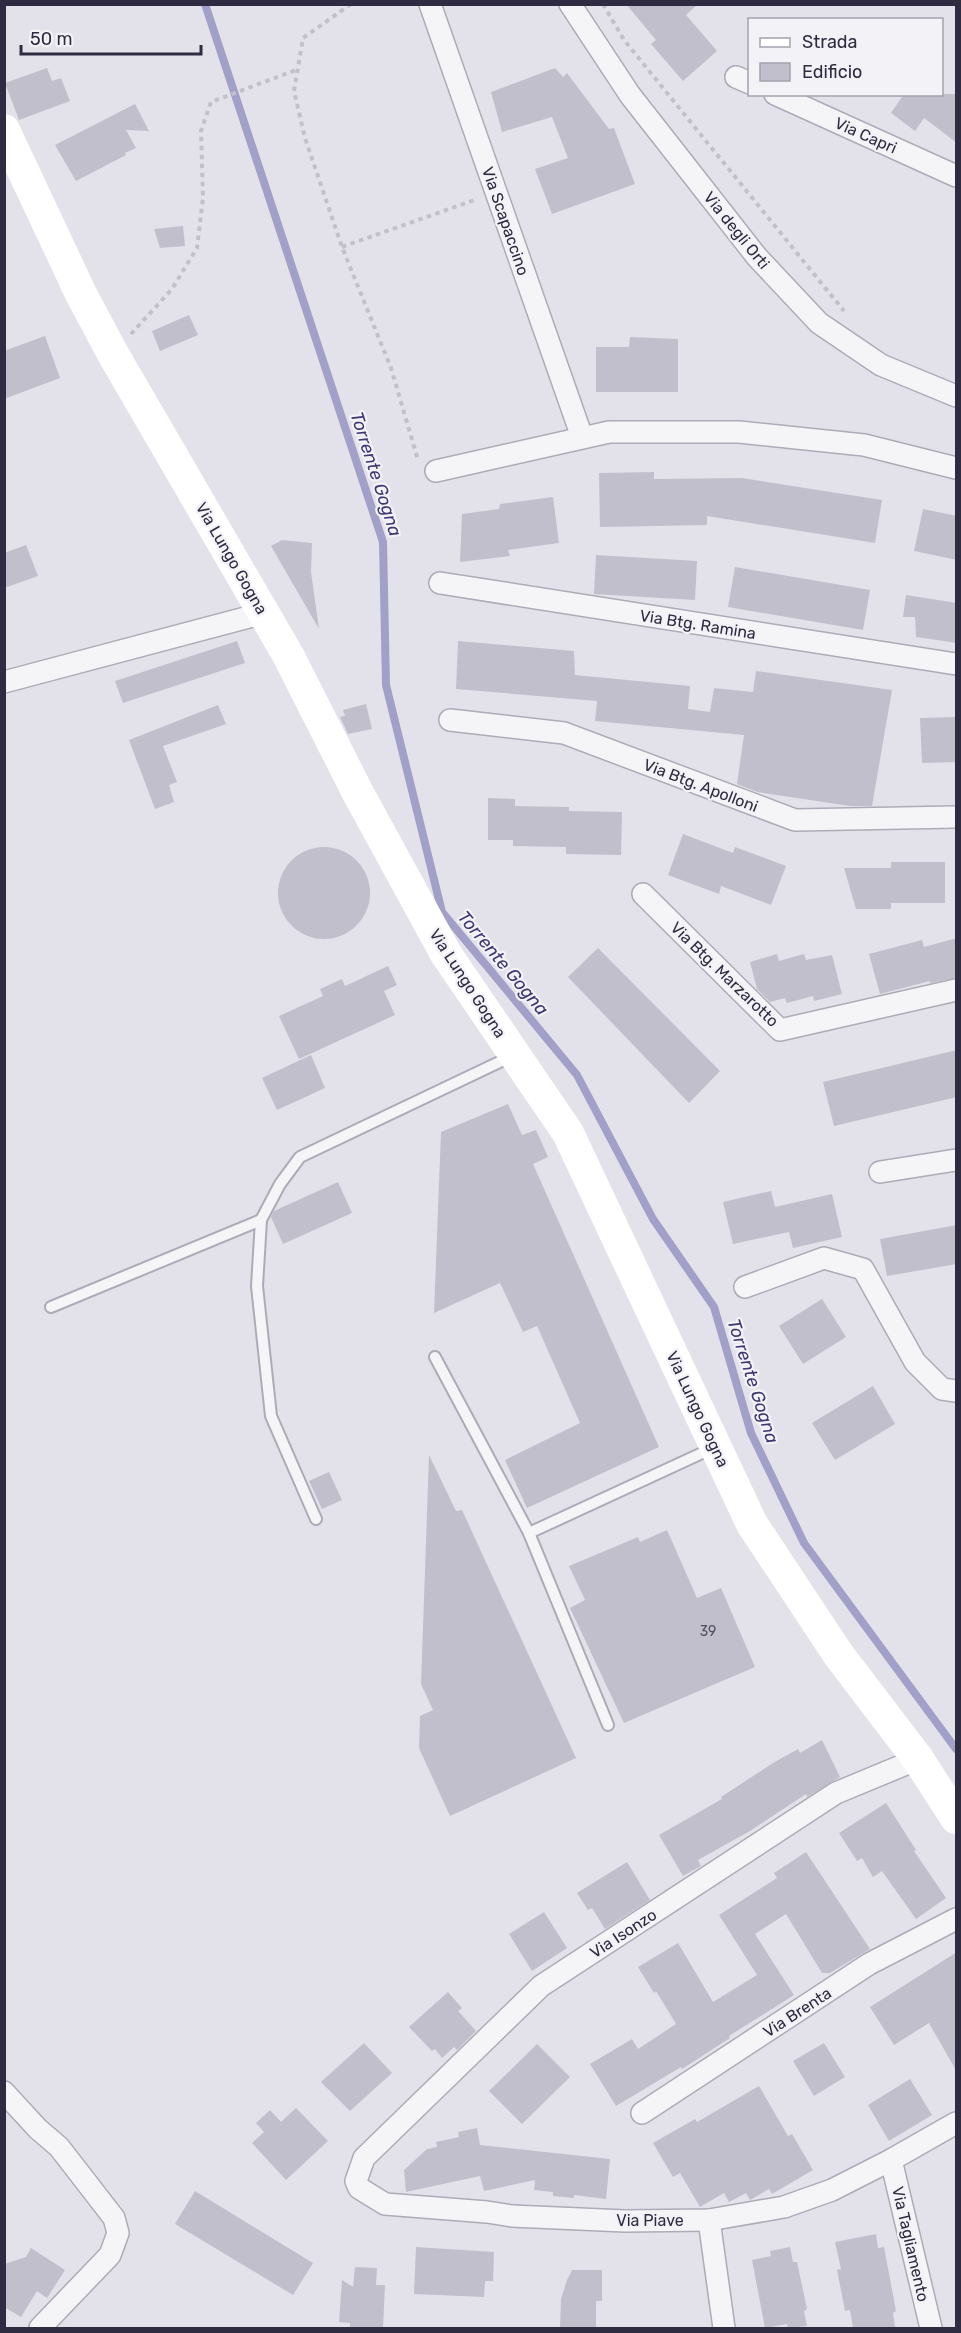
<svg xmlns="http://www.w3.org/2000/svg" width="961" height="2333" font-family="Rubik,sans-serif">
	<rect width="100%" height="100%" fill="#e3e2ea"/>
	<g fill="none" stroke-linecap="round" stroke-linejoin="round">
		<polyline stroke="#a29fc8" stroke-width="8" points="205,4 383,542 386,685 442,912 577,1075 653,1219 714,1307 751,1433 804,1543 956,1749"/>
	</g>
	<g fill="#c2bfcc">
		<polygon points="626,4 698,4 686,15 717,51 683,81 651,44 656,40"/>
		<polygon points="47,68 52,81 61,78 70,101 19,120 5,83"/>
		<polygon points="555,68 563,77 567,73 609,129 614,128 635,184 552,214 535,169 568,158 552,117 502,132 491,92"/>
		<polygon points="904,94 957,94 957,143 924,118 915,131 891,113"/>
		<polygon points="135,104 149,131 126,130 136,148 125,153 126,155 76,181 55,145"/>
		<polygon points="183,226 185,246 160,248 154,229"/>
		<polygon points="189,315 198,335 160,351 152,331"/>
		<polygon points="45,336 60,378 4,399 4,351"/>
		<polygon points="630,337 678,339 678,392 596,392 596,347 629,347"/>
		<polygon points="654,472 654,479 742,478 882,500 875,543 707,516 707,525 600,527 599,473"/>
		<polygon points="553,497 559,543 508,550 510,556 460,562 462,514 499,509 500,504"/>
		<polygon points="923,509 957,516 957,560 914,551"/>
		<polygon points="282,540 312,543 311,572 319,629 271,546"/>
		<polygon points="26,545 38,576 4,588 4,553"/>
		<polygon points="596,555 697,561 695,600 594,594"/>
		<polygon points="735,567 870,590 863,630 728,607"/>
		<polygon points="906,595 957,603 957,643 916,637 915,617 903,617"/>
		<polygon points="237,641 245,663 123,703 115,681"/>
		<polygon points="458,641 574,651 575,675 690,686 688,709 710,712 714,688 753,692 756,671 892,690 872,806 850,806 757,792 737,784 744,735 595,721 597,701 456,689"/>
		<polygon points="366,704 372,729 348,734 340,717 345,716 343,710"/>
		<polygon points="218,705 226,724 163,746 177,782 169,785 174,802 155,809 129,740"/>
		<polygon points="957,717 957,762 922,763 920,718"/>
		<polygon points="488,798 515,799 515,806 569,807 569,811 622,812 621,855 566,854 566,847 513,846 513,840 488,840"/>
		<polygon points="683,834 733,853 735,847 786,866 771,905 721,886 719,894 668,875"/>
		<circle cx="324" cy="893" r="46"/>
		<polygon points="891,862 945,862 945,903 891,903 891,909 856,909 844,868 891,868"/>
		<polygon points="957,938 957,978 930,983 930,981 880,994 869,954 922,940 924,947"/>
		<polygon points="598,948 720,1071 689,1103 568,977"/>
		<polygon points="777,954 779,961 804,954 806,960 832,955 842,994 814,1001 813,996 787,1003 785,998 770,1002 757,989 750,962"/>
		<polygon points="388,966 397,985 384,991 395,1015 299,1059 279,1016 323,996 320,989 342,979 345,986"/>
		<polygon points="957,1050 957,1097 834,1126 823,1082"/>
		<polygon points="311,1055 325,1088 277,1110 262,1078"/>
		<polygon points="508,1104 522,1135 536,1130 548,1157 533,1164 659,1447 527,1508 505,1460 580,1423 537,1326 523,1332 500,1283 434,1313 441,1132"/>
		<polygon points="338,1182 352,1213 283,1244 271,1217 274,1211"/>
		<polygon points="771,1191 775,1207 832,1194 842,1237 793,1248 789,1232 733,1244 723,1202"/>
		<polygon points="957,1225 957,1264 887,1276 880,1239"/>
		<polygon points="822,1299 846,1337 803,1364 779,1326"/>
		<polygon points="873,1386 895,1424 835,1460 812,1423"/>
		<polygon points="429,1455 456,1511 462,1510 576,1758 450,1816 419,1748 420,1716 433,1710 421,1684"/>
		<polygon points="329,1472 342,1500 322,1509 309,1481"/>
		<polygon points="667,1530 697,1598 721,1588 755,1667 624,1723 570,1608 585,1600 569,1566 638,1537 640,1542"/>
		<polygon points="822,1740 840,1777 807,1797 806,1794 750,1831 698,1860 701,1866 683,1876 659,1835 722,1799 721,1797 773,1763 798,1749 800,1753"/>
		<polygon points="886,1803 916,1850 914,1851 946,1898 916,1919 882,1871 873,1877 862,1858 857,1861 839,1833"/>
		<polygon points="806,1852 870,1949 830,1973 822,1973 786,1914 755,1934 794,1995 729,2036 730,2038 682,2069 681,2067 616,2106 590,2064 632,2039 638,2049 676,2024 656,1991 654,1993 638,1967 678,1943 713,2002 757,1975 719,1915 777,1878 774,1873"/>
		<polygon points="627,1862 650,1900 605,1929 592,1908 588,1910 577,1893"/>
		<polygon points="544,1912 567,1948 532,1971 509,1934"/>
		<polygon points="957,1952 957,2072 929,2023 894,2045 870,2007"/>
		<polygon points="448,1992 462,2008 458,2011 476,2031 457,2050 454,2047 442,2058 435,2049 432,2051 409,2027"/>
		<polygon points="364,2043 392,2073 350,2111 321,2082"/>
		<polygon points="824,2043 845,2077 814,2096 793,2061"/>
		<polygon points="537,2044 570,2077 522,2124 489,2091"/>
		<polygon points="910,2079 932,2115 889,2141 868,2105"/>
		<polygon points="759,2086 788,2136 792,2134 813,2170 772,2194 769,2189 750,2200 746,2193 729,2202 724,2193 700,2207 680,2173 673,2177 653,2143 695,2119 697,2122"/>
		<polygon points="296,2108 328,2141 286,2180 252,2143 264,2132 256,2123 270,2110 281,2122"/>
		<polygon points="477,2128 480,2145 610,2159 606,2199 574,2195 574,2198 553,2196 553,2192 534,2190 535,2180 484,2191 480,2176 406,2192 404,2170 427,2149 437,2147 436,2142 459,2137 458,2132"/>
		<polygon points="195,2191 313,2263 293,2295 175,2224"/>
		<polygon points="876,2234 878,2248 884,2247 896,2311 893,2313 895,2327 853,2328 850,2310 845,2311 837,2270 841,2269 835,2242"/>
		<polygon points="416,2247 494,2252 493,2281 485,2281 484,2297 414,2294"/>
		<polygon points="790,2247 793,2262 797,2262 807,2309 804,2311 807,2326 788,2328 787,2324 765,2328 752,2260 771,2256 770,2251"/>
		<polygon points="31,2248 65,2270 47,2298 37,2291 21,2317 4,2307 4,2264 26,2257"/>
		<polygon points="355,2267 377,2268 376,2285 385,2285 383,2328 350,2328 350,2323 339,2322 342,2280 353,2287"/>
		<polygon points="572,2270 602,2270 602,2301 596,2301 596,2328 560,2328 561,2299 567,2280"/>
	</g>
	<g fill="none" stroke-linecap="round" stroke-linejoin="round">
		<defs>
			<g id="lane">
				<polyline points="51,1307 261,1220"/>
				<polyline points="435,1357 529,1533 713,1448"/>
				<polyline points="316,1519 271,1416 257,1286 261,1220 280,1184 300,1157 512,1056"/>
				<polyline points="529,1533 608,1725"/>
			</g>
			<g id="street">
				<polyline points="430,4 582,437"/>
				<polyline points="570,4 630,95 757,257 819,323 881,365 956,396"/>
				<polyline points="736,77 750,83"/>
				<polyline points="775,94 956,176"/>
				<polyline points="436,471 609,432 739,432 864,445 956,468"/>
				<polyline points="440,583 956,664"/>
				<polyline points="4,682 264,613"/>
				<polyline points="450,720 564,733 795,820 956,817"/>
				<polyline points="643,894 780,1030 956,990"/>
				<polyline points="880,1172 956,1160"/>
				<polyline points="745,1287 824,1258 863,1269 915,1362 942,1389 956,1391"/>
				<polyline points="918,1759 836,1793 541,1986 364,2158 356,2181 359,2188 385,2204 487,2212 512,2216 625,2221 709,2220 784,2207 832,2190 891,2160 956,2123"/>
				<polyline points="4,2092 38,2129 59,2147 114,2218 118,2233 110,2255 40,2328"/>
				<polyline points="642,2113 869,1964 956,1919"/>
				<polyline points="891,2160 931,2328"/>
				<polyline points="709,2220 724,2328"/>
			</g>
		</defs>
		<use href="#lane" stroke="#adabb7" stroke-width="14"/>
		<use href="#street" stroke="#adabb7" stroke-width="24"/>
		<g stroke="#c2c0c8" stroke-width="4" stroke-dasharray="4.5 4.5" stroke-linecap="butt">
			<polyline points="351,4 303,38 294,91 305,138 342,247 391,368 418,460"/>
			<polyline points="603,4 624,40 844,311"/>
			<polyline points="342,247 477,199"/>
			<polyline points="131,334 172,289 197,248 203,198 201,131 211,102 296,70"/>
		</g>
		<use href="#lane" stroke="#f5f5f8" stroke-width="10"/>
		<use href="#street" stroke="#f5f5f8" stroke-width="21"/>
		<polyline stroke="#fff" stroke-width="32" points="4,130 81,294 113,354 288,655 358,793 446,954 568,1133 752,1524 838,1654 918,1759 956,1818"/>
	</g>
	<g text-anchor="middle" stroke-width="4.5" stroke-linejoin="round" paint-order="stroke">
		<g font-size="14" fill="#545064">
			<text x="708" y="1636">39</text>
		</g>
		<g font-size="16" fill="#2f2b41" stroke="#f2f2f7">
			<text transform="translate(866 135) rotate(24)" y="6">Via Capri</text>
			<text transform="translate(506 221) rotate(71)" y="6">Via Scapaccino</text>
			<text transform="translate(737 230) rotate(51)" y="6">Via degli Orti</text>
			<text transform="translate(232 558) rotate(60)" y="6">Via Lungo Gogna</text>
			<text transform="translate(698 624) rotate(9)" y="6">Via Btg. Ramina</text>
			<text transform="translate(701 785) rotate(21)" y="6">Via Btg. Apolloni</text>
			<text transform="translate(725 974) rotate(44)" y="6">Via Btg. Marzarotto</text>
			<text transform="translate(468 983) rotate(57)" y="6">Via Lungo Gogna</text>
			<text transform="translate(698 1409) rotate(65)" y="6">Via Lungo Gogna</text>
			<text transform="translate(623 1933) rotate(-33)" y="6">Via Isonzo</text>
			<text transform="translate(797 2012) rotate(-33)" y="6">Via Brenta</text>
			<text x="650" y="2226">Via Piave</text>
			<text transform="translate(911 2244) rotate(77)" y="6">Via Tagliamento</text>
		</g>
		<g font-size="18" font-style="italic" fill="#3e3773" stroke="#f2f2f7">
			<text transform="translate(376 474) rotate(72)" y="6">Torrente Gogna</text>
			<text transform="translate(503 963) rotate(50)" y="6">Torrente Gogna</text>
			<text transform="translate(753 1381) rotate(72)" y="6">Torrente Gogna</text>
		</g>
	</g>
	<rect width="961" height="2333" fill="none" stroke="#2f2b41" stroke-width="12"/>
	<rect x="748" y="18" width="195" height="78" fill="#f2f2f7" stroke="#a4a2ae" stroke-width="1.5"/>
	<rect x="760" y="38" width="30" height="9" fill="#ffffff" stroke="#a4a2ae" stroke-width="1.5"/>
	<text x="802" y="48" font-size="18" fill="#2f2b41">Strada</text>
	<rect x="760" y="63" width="30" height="18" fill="#c2bfcc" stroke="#a4a2ae" stroke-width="1.5"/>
	<text x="802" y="78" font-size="18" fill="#2f2b41">Edificio</text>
	<path d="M21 45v9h180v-9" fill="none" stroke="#2f2b41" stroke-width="3"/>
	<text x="30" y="45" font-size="18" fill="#2f2b41" stroke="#f2f2f7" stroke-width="4.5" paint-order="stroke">50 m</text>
</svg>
